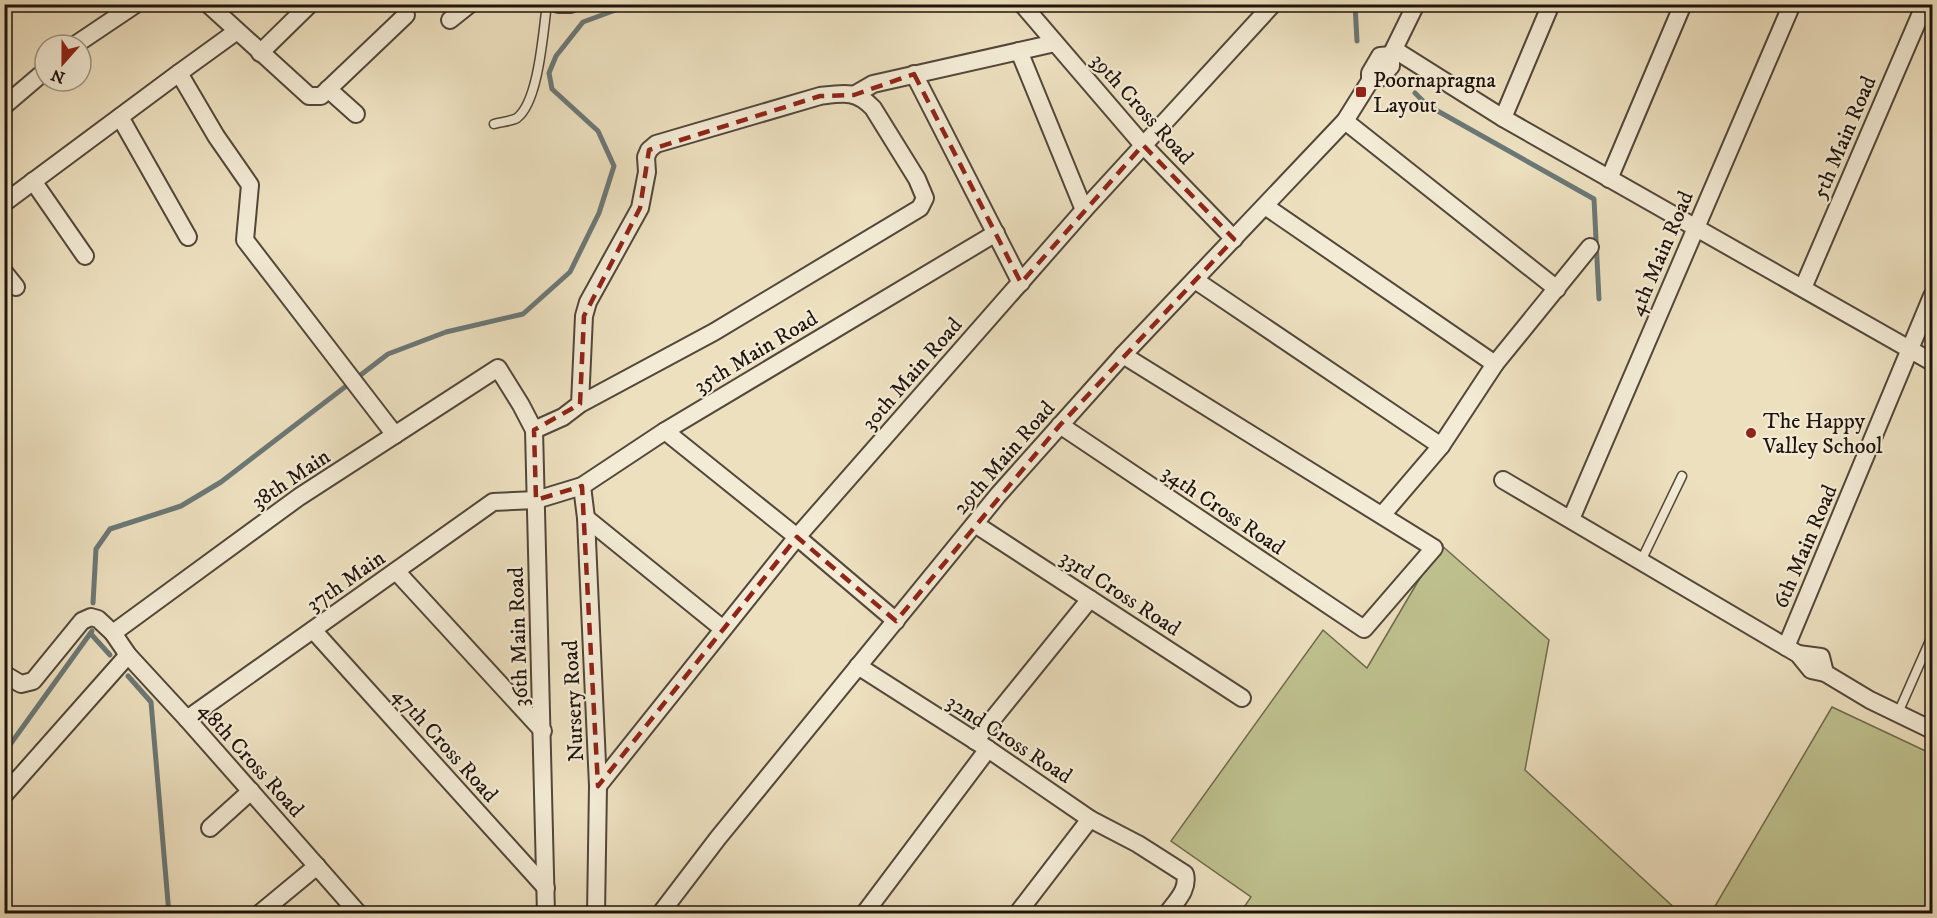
<svg xmlns="http://www.w3.org/2000/svg" width="1937" height="918" font-family="'IM FELL DW Pica',serif">
	<rect width="100%" height="100%" fill="#ede0bf"/>
	<filter id="stains"><feTurbulence type="fractalNoise" baseFrequency=".00333" numOctaves="4"/><feColorMatrix values="0 0 0 0 .2 0 0 0 0 .09 0 0 0 0 .02 0 0 0 .5 -.17"/></filter>
	<radialGradient id="worn" r=".72"><stop offset=".6" stop-color="#630" stop-opacity="0"/><stop offset="1" stop-color="#630" stop-opacity=".3"/></radialGradient>
	<g fill="#bec18e" stroke="#6e6a4e" stroke-width="1.5">
		<polygon points="1440,544 1549,640 1525,770 1680,913 1240,913 1251,897 1171,841 1323,630 1367,668"/>
		<polygon points="1832,707 1932,754 1932,913 1711,913"/>
	</g>
	<g fill="none" stroke-linecap="round" stroke-linejoin="round">
		<g stroke="#6b7876" stroke-width="5">
			<polyline points="1355,4 1357,41"/>
			<polyline points="1415,93 1427,105 1594,199 1599,299"/>
			<polyline points="93,603 96,549 110,529 181,506 221,482 388,354 446,332 523,314 570,272 599,213 614,166 598,131 552,89 549,73 556,56 583,22 632,4"/>
			<polyline points="128,676 151,702 169,914"/>
			<polyline points="4,753 92,631 91,634 110,655"/>
		</g>
		<defs>
			<g id="lane">
				<path d="M494 124C501 122 512 121 517 118 539 101 543 32 547 4"/>
				<polyline points="1641,561 1682,476"/>
				<polyline points="1898,713 1932,636"/>
			</g>
			<g id="street">
				<polyline points="208,4 309,96 321,96 406,15"/>
				<polyline points="558,4 571,4"/>
				<polyline points="1022,4 1143,145 1234,239"/>
				<polyline points="450,20 470,4"/>
				<polyline points="237,31 179,73 216,136 250,185 245,240 395,435"/>
				<polyline points="75,45 136,4"/>
				<polyline points="1395,50 1503,118 1932,362"/>
				<polyline points="1019,51 1084,210"/>
				<polyline points="260,53 310,4"/>
				<polyline points="914,74 1021,283"/>
				<polyline points="1370,81 1370,73 1380,56 1391,55"/>
				<polyline points="328,89 356,114"/>
				<polyline points="854,95 873,84 1055,43"/>
				<polyline points="4,106 45,71"/>
				<polyline points="120,117 188,237"/>
				<polyline points="1503,118 1551,4"/>
				<polyline points="1345,121 1557,289"/>
				<polyline points="1609,179 1683,4"/>
				<polyline points="33,181 85,256"/>
				<polyline points="4,203 179,73"/>
				<polyline points="1265,206 1495,364"/>
				<polyline points="4,272 16,287"/>
				<polyline points="1195,280 1441,446"/>
				<polyline points="1803,288 1925,4"/>
				<polyline points="1060,425 1364,629 1434,548 1123,355"/>
				<path d="M534 430 563 417 580 404 584 316 588 302 640 208 647 172 646 157 649 150 656 144 820 96C844 93 856 90 873 108L917 179 925 198 920 208 714 332 580 404"/>
				<polyline points="665,431 797,537 896,621"/>
				<polyline points="1503,480 1798,654 1811,670 1825,673 1870,700 1932,730"/>
				<polyline points="582,486 586,518 598,786 596,914"/>
				<polyline points="1383,514 1441,446 1495,364 1590,247"/>
				<polyline points="586,518 723,629"/>
				<polyline points="1571,519 1792,4"/>
				<polyline points="975,524 1242,698"/>
				<polyline points="396,571 543,731"/>
				<polyline points="313,630 546,888"/>
				<polyline points="113,633 299,497 498,368 521,405 534,430 546,914"/>
				<polyline points="1786,647 1932,296"/>
				<polyline points="1798,654 1821,657 1825,673"/>
				<path d="M858 666 988 749 1090 819 1138 844 1185 874C1189 890 1176 901 1167 914"/>
				<polyline points="4,674 21,684 33,681 82,621 91,617 98,619 113,633 128,655 187,719 359,914"/>
				<polyline points="187,719 493,502 536,500 582,486 665,431 996,233"/>
				<polyline points="975,741 1090,599"/>
				<polyline points="598,786 797,537 1084,210 1273,4"/>
				<polyline points="4,795 128,655"/>
				<polyline points="210,828 251,791"/>
				<polyline points="259,914 317,866"/>
				<polyline points="660,914 718,838 998,495 1123,355 1345,121 1370,81 1380,78 1391,66 1391,55 1416,4"/>
				<polyline points="864,914 988,749"/>
				<polyline points="1017,914 1090,819"/>
			</g>
		</defs>
		<use href="#lane" stroke="#52473a" stroke-width="11"/>
		<use href="#street" stroke="#52473a" stroke-width="20"/>
		<use href="#lane" stroke="#f3ebd5" stroke-width="8"/>
		<use href="#street" stroke="#f3ebd5" stroke-width="16"/>
	</g>
	<path fill="none" stroke="#8f2418" stroke-width="4.5" stroke-dasharray="12 8" stroke-linejoin="round" d="M914 74 1021 283 1143 145 1234 239 1060 425 896 621 797 537 598 786 582 486 536 500 534 430 580 404 584 316 640 208 649 150 820 96 854 95Z"/>
	<g fill="#8f2418" stroke="#f3ebd5" stroke-width="2">
		<rect x="1355" y="86" width="12" height="12" rx="3"/>
		<circle cx="1751" cy="433" r="6"/>
	</g>
	<g text-anchor="middle" stroke-width="4.5" stroke-linejoin="round" paint-order="stroke">
		<g font-size="22" fill="#1f140d" stroke="#f3ebd5" text-anchor="start">
			<text x="1373" y="87">Poornapragna<tspan x="1373" dy="25">Layout</tspan></text>
			<text x="1763" y="428">The Happy<tspan x="1763" dy="25">Valley School</tspan></text>
		</g>
		<g font-size="22" fill="#1f140d" stroke="#f3ebd5">
			<text transform="translate(1143 108) rotate(48)" y="8">39th Cross Road</text>
			<text transform="translate(1843 137) rotate(-67)" y="8">5th Main Road</text>
			<text transform="translate(1660 253) rotate(-67)" y="8">4th Main Road</text>
			<text transform="translate(755 351) rotate(-31)" y="8">35th Main Road</text>
			<text transform="translate(911 373) rotate(-49)" y="8">30th Main Road</text>
			<text transform="translate(1003 457) rotate(-49)" y="8">29th Main Road</text>
			<text transform="translate(290 478) rotate(-34)" y="8">38th Main</text>
			<text transform="translate(1224 509) rotate(34)" y="8">34th Cross Road</text>
			<text transform="translate(1804 546) rotate(-67)" y="8">6th Main Road</text>
			<text transform="translate(345 580) rotate(-35)" y="8">37th Main</text>
			<text transform="translate(1121 592) rotate(33)" y="8">33rd Cross Road</text>
			<text transform="translate(517 637) rotate(-92)" y="8">36th Main Road</text>
			<text transform="translate(572 701) rotate(-93)" y="8">Nursery Road</text>
			<text transform="translate(1010 738) rotate(33)" y="8">32nd Cross Road</text>
			<text transform="translate(446 744) rotate(48)" y="8">47th Cross Road</text>
			<text transform="translate(252 759) rotate(48)" y="8">48th Cross Road</text>
		</g>
	</g>
	<rect width="1937" height="918" fill="none" stroke="#ede0bf" stroke-width="24"/>
	<rect x="6" y="6" width="1925" height="906" fill="none" stroke="#1f140d" stroke-width="3"/>
	<rect x="12" y="12" width="1913" height="894" fill="none" stroke="#1f140d" stroke-width="1.5"/>
	<g transform="translate(63 63) rotate(201)"><circle r="28" fill="#f3ebd5" stroke="#9e9585" stroke-width="1.5"/>
	<path d="M0-4.5L10 22L0 15L-10 22Z" fill="#8f2418"/>
	<text y="-9" font-size="16" font-weight="bold" text-anchor="middle" fill="#1f140d">N</text>
	</g>
	<rect width="100%" height="100%" filter="url(#stains)"/>
	<rect width="100%" height="100%" fill="url(#worn)"/>
</svg>
